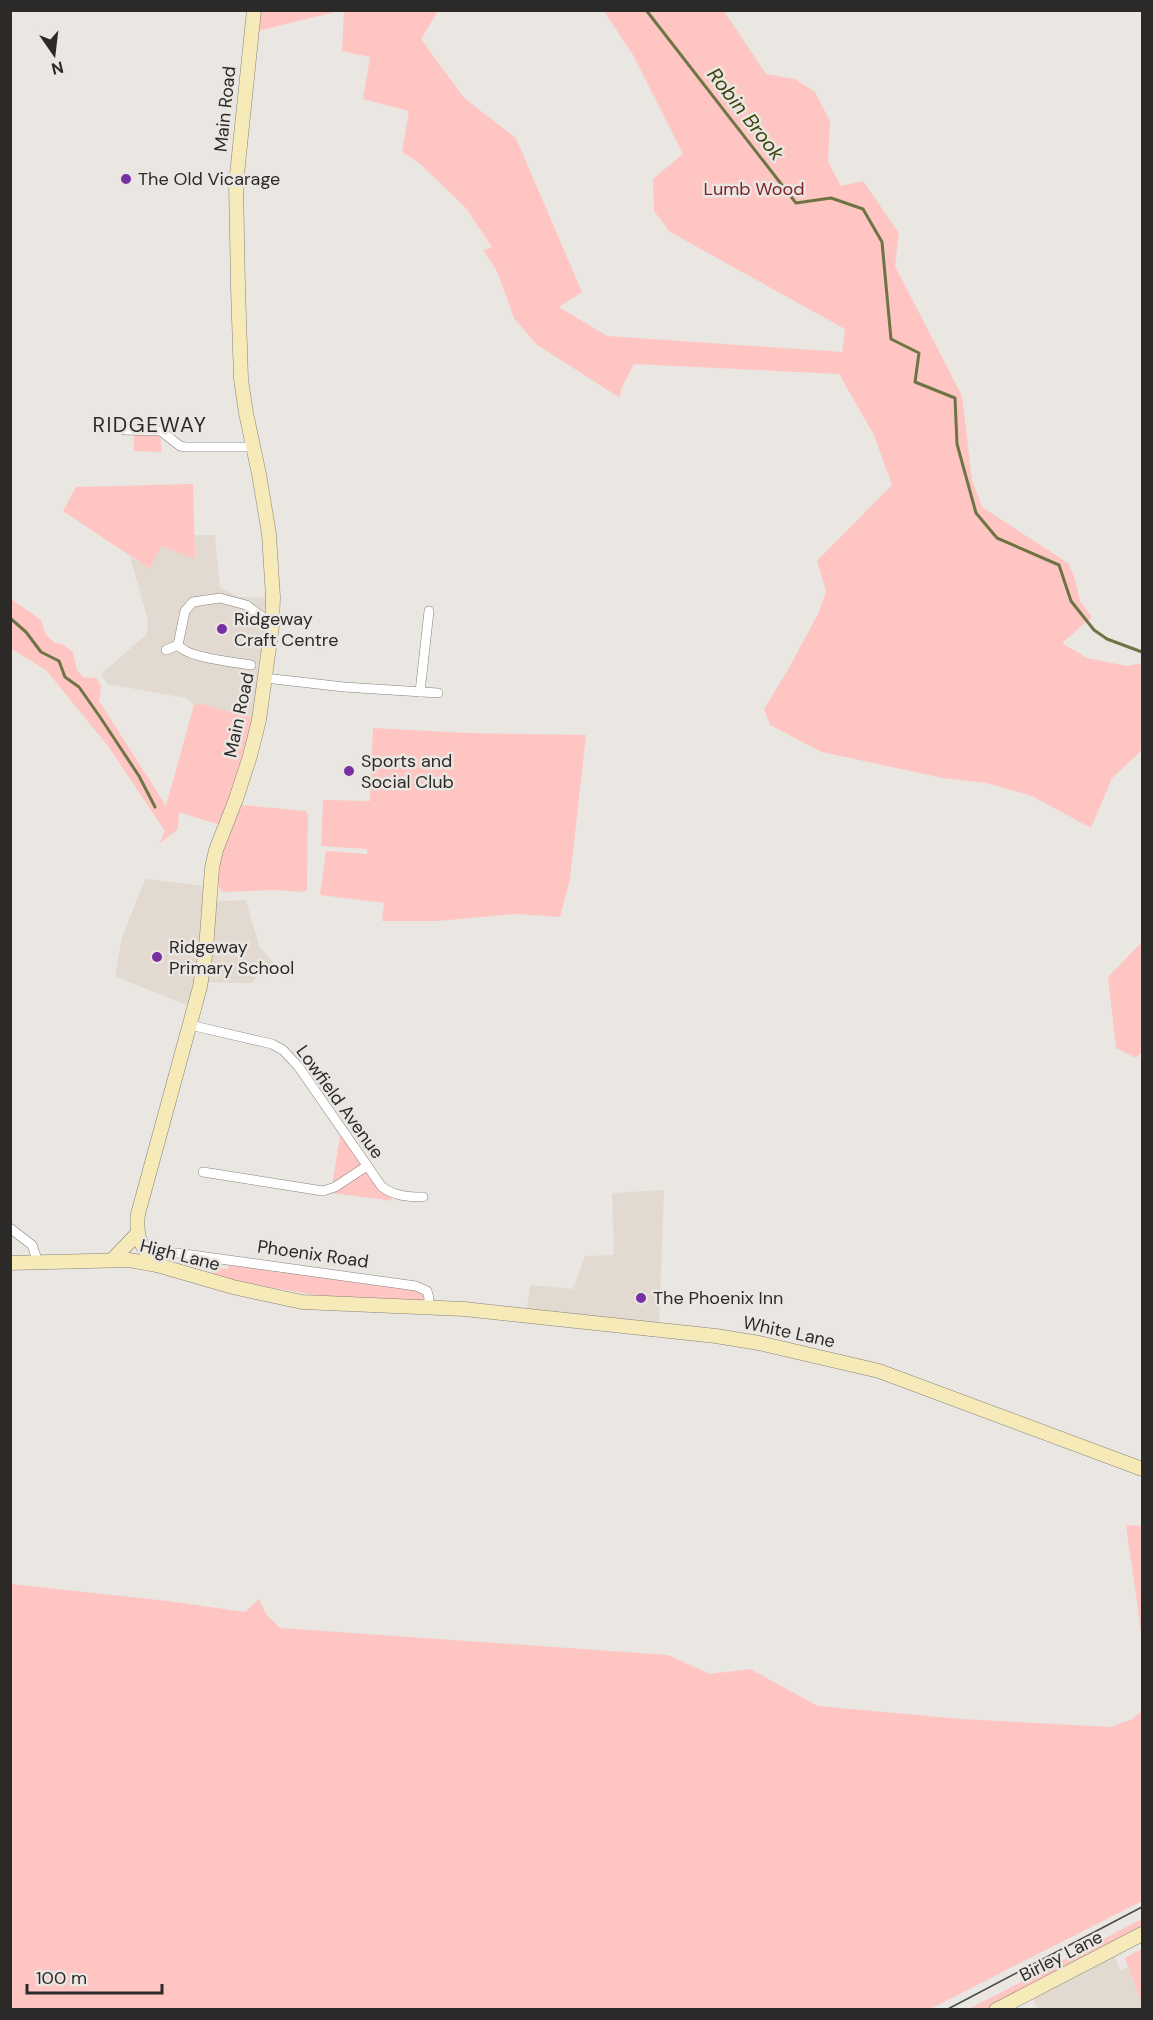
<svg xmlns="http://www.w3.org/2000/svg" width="1153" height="2020" font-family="'DM Sans',sans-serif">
	<rect width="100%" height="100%" fill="#eae6e2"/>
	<g fill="#e2d9d0">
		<polygon points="194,535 215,535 220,588 240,597 267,598 254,718 202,704 194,705 186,698 108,684 101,674 147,634 148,620 130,557 150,569 161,546 195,558"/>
		<polygon points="145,879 205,886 204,902 246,900 259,946 276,966 260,970 253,983 193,982 189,1006 115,976 122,938"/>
		<polygon points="664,1190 659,1325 527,1311 530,1285 573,1289 585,1256 614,1255 612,1193"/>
		<polygon points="1142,1949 1142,2009 1038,2009 1033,1999 1115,1956 1120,1970 1128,1967 1125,1958"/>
	</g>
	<g fill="#fec5c2">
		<polygon points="260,11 339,11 258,31"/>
		<polygon points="344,11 438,11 421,39 464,98 516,138 582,292 559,307 607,336 842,352 845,329 670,232 654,211 653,179 683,154 633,55 604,11 724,11 766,74 795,79 815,92 830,121 828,162 841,186 863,181 899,233 895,266 962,396 972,480 982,507 1068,563 1074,576 1080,601 1092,617 1062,643 1087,658 1127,666 1142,663 1142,750 1112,778 1091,828 1032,796 986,783 943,778 822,752 770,725 764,709 789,668 819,612 826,591 817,561 892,485 874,435 839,374 634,364 621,389 620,398 536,344 514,318 496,269 483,250 492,247 466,208 419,163 402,152 409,111 363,99 370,57 342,51"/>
		<polygon points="134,434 160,435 162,452 134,451"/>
		<polygon points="193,484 195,559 161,546 150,569 63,511 76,487"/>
		<polygon points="11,599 41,620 46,635 55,643 62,644 73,652 77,670 83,677 96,678 101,686 99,701 166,806 194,705 202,704 254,718 220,825 179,812 178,829 159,844 165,831 108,746 46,670 11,649"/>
		<polygon points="373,728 467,733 586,735 570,879 560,917 517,914 437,921 382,921 384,903 320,895 326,851 367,854 367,849 321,846 323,800 370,801"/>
		<path d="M242 805 306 811 308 815 307 890 304 892 275 890 222 892C207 872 232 826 242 805Z"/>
		<polygon points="1142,942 1142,1051 1136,1058 1116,1048 1108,977"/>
		<polygon points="340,1135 383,1192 394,1201 331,1193"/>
		<polygon points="229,1265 416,1289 425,1297 422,1302 321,1296 213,1277 215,1268 228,1269"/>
		<polygon points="1126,1525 1142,1526 1142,1639"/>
		<polygon points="11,1584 168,1601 245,1612 259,1599 266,1614 280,1628 668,1655 710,1674 750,1669 818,1706 961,1719 1111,1727 1132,1719 1142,1711 1142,1901 930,2009 11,2009"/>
		<polygon points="1142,1919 1142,1928 987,2009 967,2010"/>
		<polygon points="1142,1949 1142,2004 1125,1958"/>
	</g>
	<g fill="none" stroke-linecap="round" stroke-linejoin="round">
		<g stroke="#6e7444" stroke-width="3">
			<polyline points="646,10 796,203 831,198 863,209 882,242 891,339 919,353 915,382 955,398 957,444 976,513 997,538 1059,565 1071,601 1094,630 1107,639 1142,652"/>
			<polyline points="10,618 26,632 41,652 59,661 65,677 79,687 100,717 139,776 155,807"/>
		</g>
		<defs>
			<g id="street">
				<polyline points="125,430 161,431 180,446 186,447 252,447"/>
				<polyline points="166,650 178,645"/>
				<path d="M251 665C234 662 187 658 178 645L185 611 193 602 220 598 246 605 272 624"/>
				<polyline points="265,678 344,687 438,693"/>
				<polyline points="420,692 429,611"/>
				<path d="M190 1025 272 1044 283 1050 298 1066 382 1187C395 1196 408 1197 423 1197"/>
				<polyline points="203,1172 323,1191 335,1187 367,1166"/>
				<polyline points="10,1228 32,1245 38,1262"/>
				<polyline points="177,1253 416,1286 427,1291 429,1298 428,1307"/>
			</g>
			<g id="secondary">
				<polyline points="113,1259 137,1234"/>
				<polyline points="10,1263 129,1260 157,1265 233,1287 302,1302 464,1309 716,1336 759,1343 879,1371 1142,1469"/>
				<path d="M157 1265C142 1248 135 1238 138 1214L200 987 206 949 212 868 216 850 236 799 250 756 259 720 272 626 273 597 269 534 259 474 246 413 241 379 238 287 236 184 254 10"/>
				<polyline points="996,2010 1142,1934"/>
			</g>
		</defs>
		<use href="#street" stroke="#85827e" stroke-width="10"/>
		<use href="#secondary" stroke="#85827e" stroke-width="15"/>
		<use href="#street" stroke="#fff" stroke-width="9"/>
		<use href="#secondary" stroke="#f6eab8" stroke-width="14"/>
		<polyline stroke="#4b4947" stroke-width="1.5" points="946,2010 1142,1907"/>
	</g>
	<g fill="#782fa2" stroke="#eae6e2" stroke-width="2">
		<circle cx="126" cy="179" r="6"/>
		<circle cx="222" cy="629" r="6"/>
		<circle cx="349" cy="771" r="6"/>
		<circle cx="157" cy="957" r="6"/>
		<circle cx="641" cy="1298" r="6"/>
	</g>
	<g text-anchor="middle" stroke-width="5" stroke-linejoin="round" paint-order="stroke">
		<g font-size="18" fill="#2c2a29" stroke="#eae6e2">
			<text transform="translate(225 109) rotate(-84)" y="6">Main Road</text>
			<text transform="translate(239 715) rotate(-78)" y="6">Main Road</text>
			<text transform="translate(340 1102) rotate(54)" y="6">Lowfield Avenue</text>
			<text transform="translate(313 1254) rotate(8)" y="6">Phoenix Road</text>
			<text transform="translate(180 1255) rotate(14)" y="6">High Lane</text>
			<text transform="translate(789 1332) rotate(12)" y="6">White Lane</text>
			<text transform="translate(1061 1956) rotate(-27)" y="6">Birley Lane</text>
		</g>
		<g font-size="18" fill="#2c2a29" stroke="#eae6e2" text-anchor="start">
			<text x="138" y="185">The Old Vicarage</text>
			<text x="234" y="625">Ridgeway<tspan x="234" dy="21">Craft Centre</tspan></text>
			<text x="361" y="767">Sports and<tspan x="361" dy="21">Social Club</tspan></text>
			<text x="169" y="953">Ridgeway<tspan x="169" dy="21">Primary School</tspan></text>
			<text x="653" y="1304">The Phoenix Inn</text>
		</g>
		<g font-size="18" fill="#7f242a" stroke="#eae6e2">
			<text x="754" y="195">Lumb Wood</text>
		</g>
		<g font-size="20" font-style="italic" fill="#3c430c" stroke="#eae6e2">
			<text transform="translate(746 114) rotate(52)" y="7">Robin Brook</text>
		</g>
		<g font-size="21" letter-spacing="1.5" fill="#2c2a29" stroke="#eae6e2">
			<text x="150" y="432">RIDGEWAY</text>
		</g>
	</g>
	<rect width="1153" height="2020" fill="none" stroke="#2c2a29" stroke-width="24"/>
	<g transform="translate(54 54) rotate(166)" stroke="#eae6e2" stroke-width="4.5" paint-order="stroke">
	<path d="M0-4.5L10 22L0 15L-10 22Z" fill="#2c2a29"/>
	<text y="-9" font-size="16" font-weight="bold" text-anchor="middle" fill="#2c2a29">N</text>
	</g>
	<path d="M27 1984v9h135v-9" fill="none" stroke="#2c2a29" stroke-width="3"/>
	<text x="36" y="1984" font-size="18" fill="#2c2a29" stroke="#eae6e2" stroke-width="4.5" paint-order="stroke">100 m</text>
</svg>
